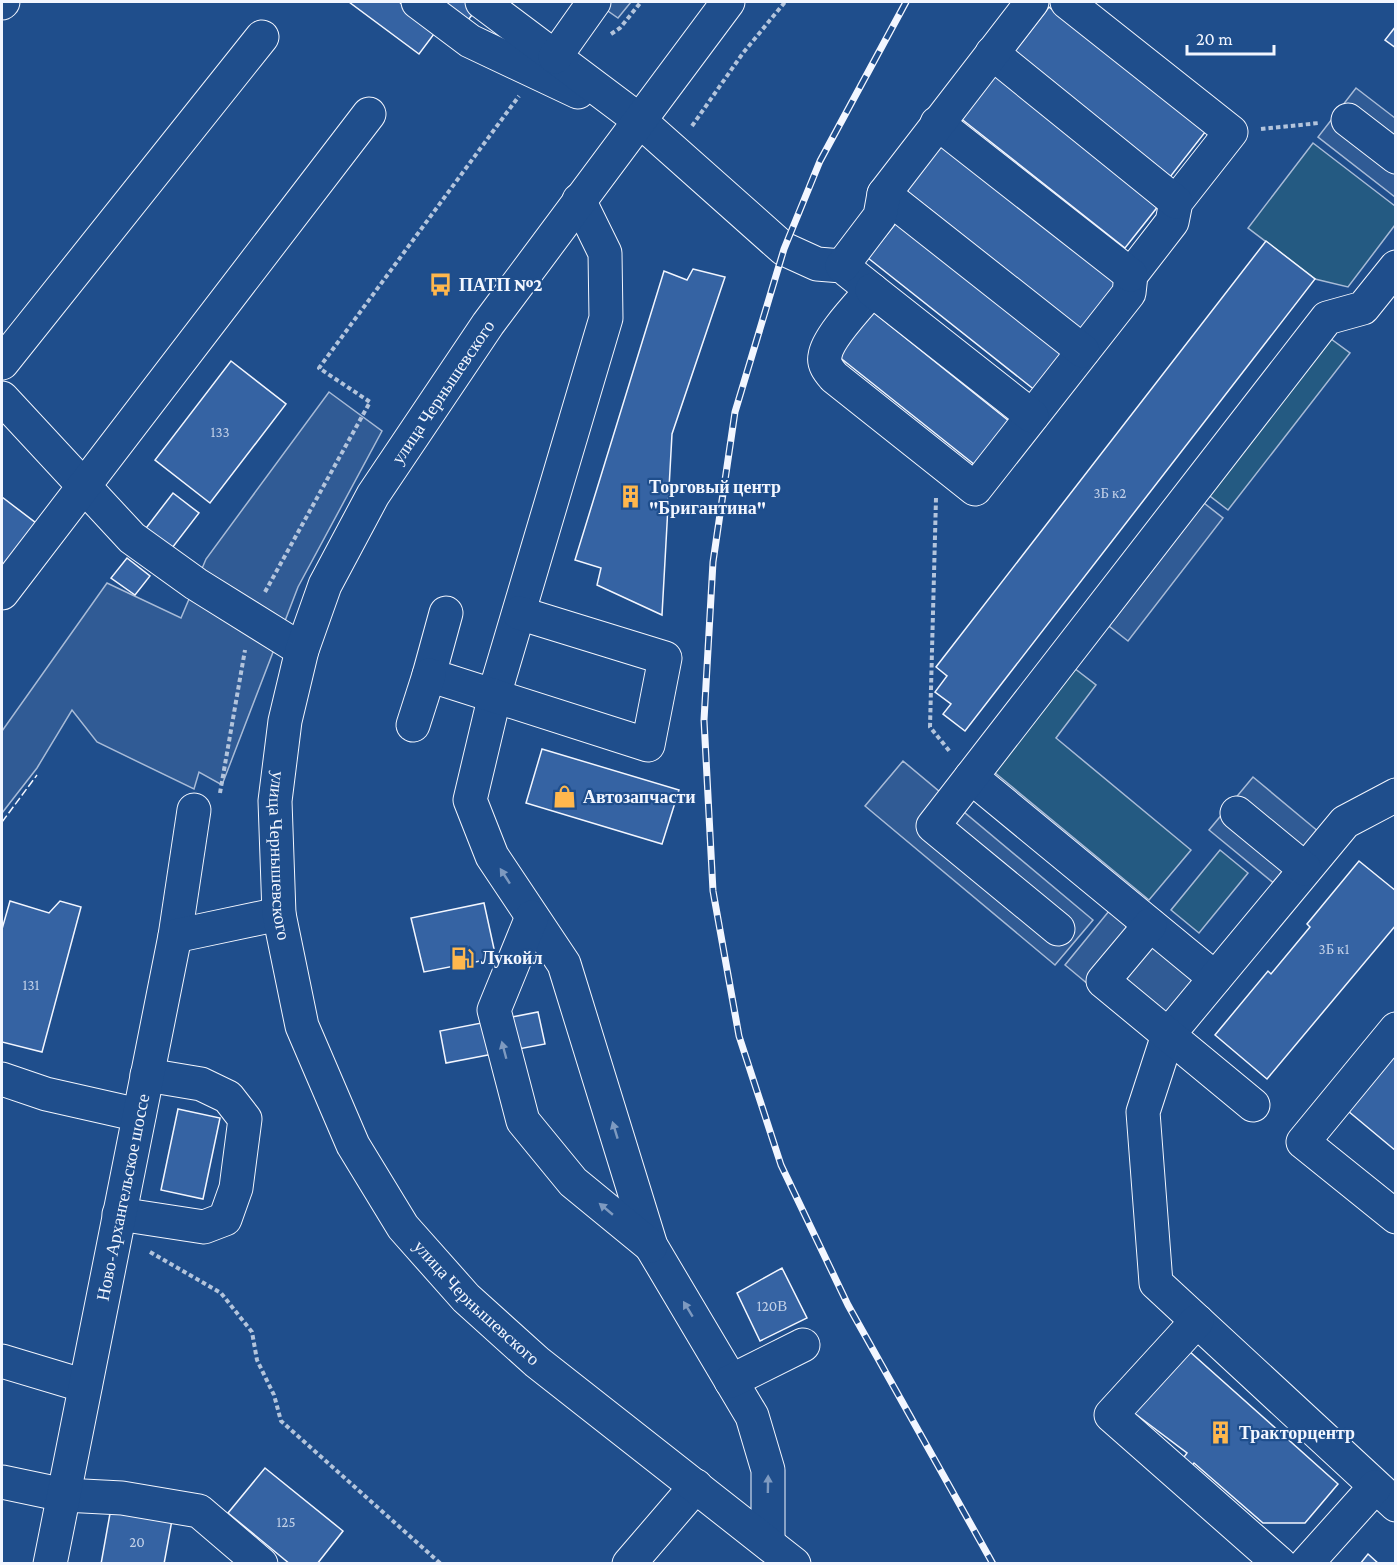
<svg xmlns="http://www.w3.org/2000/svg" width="1397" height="1565" font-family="'Crimson Pro',serif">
	<rect width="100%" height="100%" fill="#1f4e8c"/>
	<g fill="#245a82" stroke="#a8bbd7" stroke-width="1.5">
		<polygon points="1313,143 1395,206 1395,225 1348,287 1315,279 1248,228"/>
		<polygon points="1327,336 1350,353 1228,510 1206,493"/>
		<polygon points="1074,668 1096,685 1056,738 1191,850 1149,900 994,772"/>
		<polygon points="1220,850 1248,873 1199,933 1171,910"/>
	</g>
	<g fill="#305b95" stroke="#a8bbd7" stroke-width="1.5">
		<polygon points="595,2 631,2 618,18"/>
		<polygon points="1356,88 1395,118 1395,197 1318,137"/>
		<polygon points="329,392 382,431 298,587 222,785 199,772 194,789 97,742 72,710 37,768 2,813 2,731 107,583 181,618 206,559"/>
		<polygon points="1204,503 1223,518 1128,641 1109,626"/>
		<polygon points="903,761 1093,920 1055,965 865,806"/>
		<polygon points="1253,777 1319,832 1276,885 1209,830"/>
		<polygon points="1109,911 1194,981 1149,1035 1065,965"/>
	</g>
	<g fill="#3563a3" stroke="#f2f6ff" stroke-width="1.5">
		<polygon points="349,2 399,2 437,30 419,54"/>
		<polygon points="435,2 482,2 465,24"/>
		<polygon points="1049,7 1206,131 1170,177 1014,52"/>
		<polygon points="1396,26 1396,48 1385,40"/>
		<polygon points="993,74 1159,205 1125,248 959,117"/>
		<polygon points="940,143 1118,284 1082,330 903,188"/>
		<polygon points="896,223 1064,356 1036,391 868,258"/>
		<polygon points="1266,241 1315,279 965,731 943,714 951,704 935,692 947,676 936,667"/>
		<polygon points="693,269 725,277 672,434 662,615 597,585 601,568 575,560 664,271 687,280"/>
		<polygon points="873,312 1009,421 975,465 838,356"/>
		<polygon points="231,361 286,404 210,503 155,460"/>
		<polygon points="173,493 199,513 169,552 143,532"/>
		<polygon points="2,497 36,523 2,567"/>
		<polygon points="127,558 150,576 135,595 111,578"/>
		<polygon points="542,749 679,790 662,844 526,803"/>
		<polygon points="1359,861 1396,891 1396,925 1267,1079 1215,1035 1268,971 1271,974 1310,927 1307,924"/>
		<polygon points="10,901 49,913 60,901 81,907 42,1052 2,1042 2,929"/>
		<polygon points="484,903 496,958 424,972 411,918"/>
		<polygon points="538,1012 545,1044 446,1063 440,1031"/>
		<polygon points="1396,1041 1396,1151 1342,1106"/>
		<polygon points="178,1109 220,1118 203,1199 161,1190"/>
		<polygon points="782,1268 807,1318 760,1341 737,1293"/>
		<polygon points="1189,1351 1338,1484 1305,1523 1263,1523 1194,1463 1188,1471 1179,1464 1187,1453 1134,1413"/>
		<polygon points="265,1468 343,1531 317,1564 290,1564 228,1513"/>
		<polygon points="111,1508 172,1520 164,1564 101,1564"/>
		<polygon points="1368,1554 1379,1564 1360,1564"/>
	</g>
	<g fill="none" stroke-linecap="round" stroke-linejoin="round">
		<defs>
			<g id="minor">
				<polyline points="418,2 470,41 578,92"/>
				<path d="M482 2 639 120 784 249 817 264 842 266 872 290C860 304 827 338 825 356 823 364 829 371 834 377L975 489 1129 293 1131 275 1172 222 1176 202 1231 132 1067 2"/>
				<polyline points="2,3 3,2"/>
				<polyline points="992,53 1176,202"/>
				<polyline points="555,57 594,2"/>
				<polyline points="1348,120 1396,157"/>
				<polyline points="937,123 1131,275"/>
				<polyline points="884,194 1083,351"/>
				<polyline points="579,200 605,253 606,318 498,682 470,800 492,856 564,964 651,1246 752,1416 768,1470 768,1543"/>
				<polyline points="842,266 880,216 884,194 1032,2"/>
				<polyline points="872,290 1032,416"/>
				<polyline points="2,363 262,37"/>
				<polyline points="2,398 132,538 196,584 302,650"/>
				<polyline points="2,593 369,114"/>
				<polyline points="446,613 429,675 648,745 665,658 519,613"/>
				<polyline points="413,725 429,675"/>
				<polyline points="971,777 1215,978"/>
				<polyline points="1396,795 1345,822 1168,1035 1143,1112 1156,1283 1396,1505"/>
				<polyline points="1237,813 1305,869"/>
				<polyline points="532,917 494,1010 523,1121 573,1182 651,1246"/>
				<polyline points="1150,925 1103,981 1253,1105"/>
				<polyline points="1058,929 933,826 1327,318 1363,308 1396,267"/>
				<polyline points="175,936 194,810"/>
				<polyline points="1396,1029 1303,1142 1396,1217"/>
				<polyline points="2,1079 46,1094 139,1115"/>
				<polyline points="119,1214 204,1227 225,1219 236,1188 245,1119 228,1097 201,1084 147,1075"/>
				<polyline points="1197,1321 1111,1415 1280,1564"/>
				<polyline points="2,1361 85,1386"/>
				<polyline points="731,1381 803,1345"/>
				<polyline points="2,1482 64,1495 122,1498 199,1511 261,1564"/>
				<path id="s1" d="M50 1564 175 936 279 914"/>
				<polyline points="629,1564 696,1486"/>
				<polyline points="1306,1564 1375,1487"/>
			</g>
			<g id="major">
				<path id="s2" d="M728 2 488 324 373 495 325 585 302 650 285 721 275 801 279 914 302 1026 353 1145 403 1227 466 1298 537 1362 794 1564"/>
			</g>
		</defs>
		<use href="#minor" stroke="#f2f6ff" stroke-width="35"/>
		<use href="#major" stroke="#f2f6ff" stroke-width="35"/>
		<g stroke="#b3c4dc" stroke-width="4" stroke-dasharray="4.5 3" stroke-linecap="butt">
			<polyline points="611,34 620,28 641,2"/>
			<polyline points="692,126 743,53 785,2"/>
			<polyline points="1261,129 1319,123"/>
			<polyline points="936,498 930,727 951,753"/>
			<polyline points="265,592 370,402 319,368 519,96"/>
			<polyline points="220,793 245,650"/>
			<polyline points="150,1252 221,1293 252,1332 257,1360 274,1395 281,1421 441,1564"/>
		</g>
		<use href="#minor" stroke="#1f4e8c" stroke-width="33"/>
		<use href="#major" stroke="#1f4e8c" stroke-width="33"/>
		<defs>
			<polyline id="rail" points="906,2 820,161 784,249 735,412 713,562 704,720 713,891 739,1036 781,1165 848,1305 993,1564"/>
		</defs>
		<use href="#rail" stroke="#f2f6ff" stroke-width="7"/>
		<use href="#rail" stroke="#1f4e8c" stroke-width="4.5" stroke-dasharray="14" stroke-linecap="butt"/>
		<polyline stroke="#f2f6ff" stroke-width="1.5" stroke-dasharray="8 3" stroke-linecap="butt" points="2,822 37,775"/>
	</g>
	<defs><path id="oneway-solid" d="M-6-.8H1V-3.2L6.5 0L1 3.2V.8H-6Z" transform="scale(1.5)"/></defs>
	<g fill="#7e9ac0">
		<use href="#oneway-solid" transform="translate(505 876) rotate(-123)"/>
		<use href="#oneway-solid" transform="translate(504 1050) rotate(-105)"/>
		<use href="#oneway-solid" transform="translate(615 1130) rotate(-107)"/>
		<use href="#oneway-solid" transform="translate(606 1209) rotate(-140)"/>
		<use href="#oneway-solid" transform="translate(688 1309) rotate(-121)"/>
		<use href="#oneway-solid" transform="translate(768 1484) rotate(-89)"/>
	</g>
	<defs>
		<symbol id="bus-bare" viewBox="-9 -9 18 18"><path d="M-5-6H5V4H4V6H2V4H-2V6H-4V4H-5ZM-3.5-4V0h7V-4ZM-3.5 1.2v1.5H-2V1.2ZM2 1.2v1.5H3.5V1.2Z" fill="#ffb74d" stroke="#1f4e8c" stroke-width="2.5" paint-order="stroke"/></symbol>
		<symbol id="building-bare" viewBox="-9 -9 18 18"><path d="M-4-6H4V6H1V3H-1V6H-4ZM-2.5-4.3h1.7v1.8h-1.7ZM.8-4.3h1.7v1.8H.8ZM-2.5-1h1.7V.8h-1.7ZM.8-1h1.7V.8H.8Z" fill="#ffb74d" stroke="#1f4e8c" stroke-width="2.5" paint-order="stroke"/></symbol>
		<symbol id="shop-bare" viewBox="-9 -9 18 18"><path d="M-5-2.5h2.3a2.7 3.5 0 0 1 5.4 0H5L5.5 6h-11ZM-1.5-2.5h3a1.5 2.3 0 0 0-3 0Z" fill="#ffb74d" stroke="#1f4e8c" stroke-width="2.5" paint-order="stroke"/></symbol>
		<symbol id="fuel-bare" viewBox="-9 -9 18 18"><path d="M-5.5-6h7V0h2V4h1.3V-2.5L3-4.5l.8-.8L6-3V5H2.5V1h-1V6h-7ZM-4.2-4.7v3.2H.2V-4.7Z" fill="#ffb74d" stroke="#1f4e8c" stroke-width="2.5" paint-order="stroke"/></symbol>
	</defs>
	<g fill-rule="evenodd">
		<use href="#bus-bare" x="424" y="268" width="33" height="33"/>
		<use href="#building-bare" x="614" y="480" width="33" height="33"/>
		<use href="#shop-bare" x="548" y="780" width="33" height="33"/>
		<use href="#fuel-bare" x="446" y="942" width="33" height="33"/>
		<use href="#building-bare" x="1204" y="1416" width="33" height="33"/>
	</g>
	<g text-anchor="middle" stroke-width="4.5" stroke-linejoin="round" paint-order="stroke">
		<g font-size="15" fill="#c3d1e8">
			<text x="220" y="437">133</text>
			<text x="1110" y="498">3Б к2</text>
			<text x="1334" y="954">3Б к1</text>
			<text x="31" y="990">131</text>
			<text x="772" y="1311">120В</text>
			<text x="286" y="1527">125</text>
			<text x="137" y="1547">20</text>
		</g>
		<g font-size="18" font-weight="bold" fill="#f2f6ff" stroke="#1f4e8c" text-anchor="start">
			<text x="459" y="291">ПАТП №2</text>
			<text x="649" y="493">Торговый центр<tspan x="649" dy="21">"Бригантина"</tspan></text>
			<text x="583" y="803">Автозапчасти</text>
			<text x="481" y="964">Лукойл</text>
			<text x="1239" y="1439">Тракторцентр</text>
		</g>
		<g font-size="18" fill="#f2f6ff" stroke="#1f4e8c">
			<text transform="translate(443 392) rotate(-56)" y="6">улица Чернышевского</text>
			<text dy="6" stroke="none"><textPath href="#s2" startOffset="987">улица Чернышевского</textPath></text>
			<text dy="6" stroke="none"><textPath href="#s1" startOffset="374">Ново-Архангельское шоссе</textPath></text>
			<text dy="6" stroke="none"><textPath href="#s2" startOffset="1491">улица Чернышевского</textPath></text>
		</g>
	</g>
	<rect width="1397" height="1565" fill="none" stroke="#f2f6ff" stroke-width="6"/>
	<path d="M1187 45v9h87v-9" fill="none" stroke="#f2f6ff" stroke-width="3"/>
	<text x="1196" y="45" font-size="18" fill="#f2f6ff" stroke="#1f4e8c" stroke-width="4.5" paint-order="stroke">20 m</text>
</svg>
